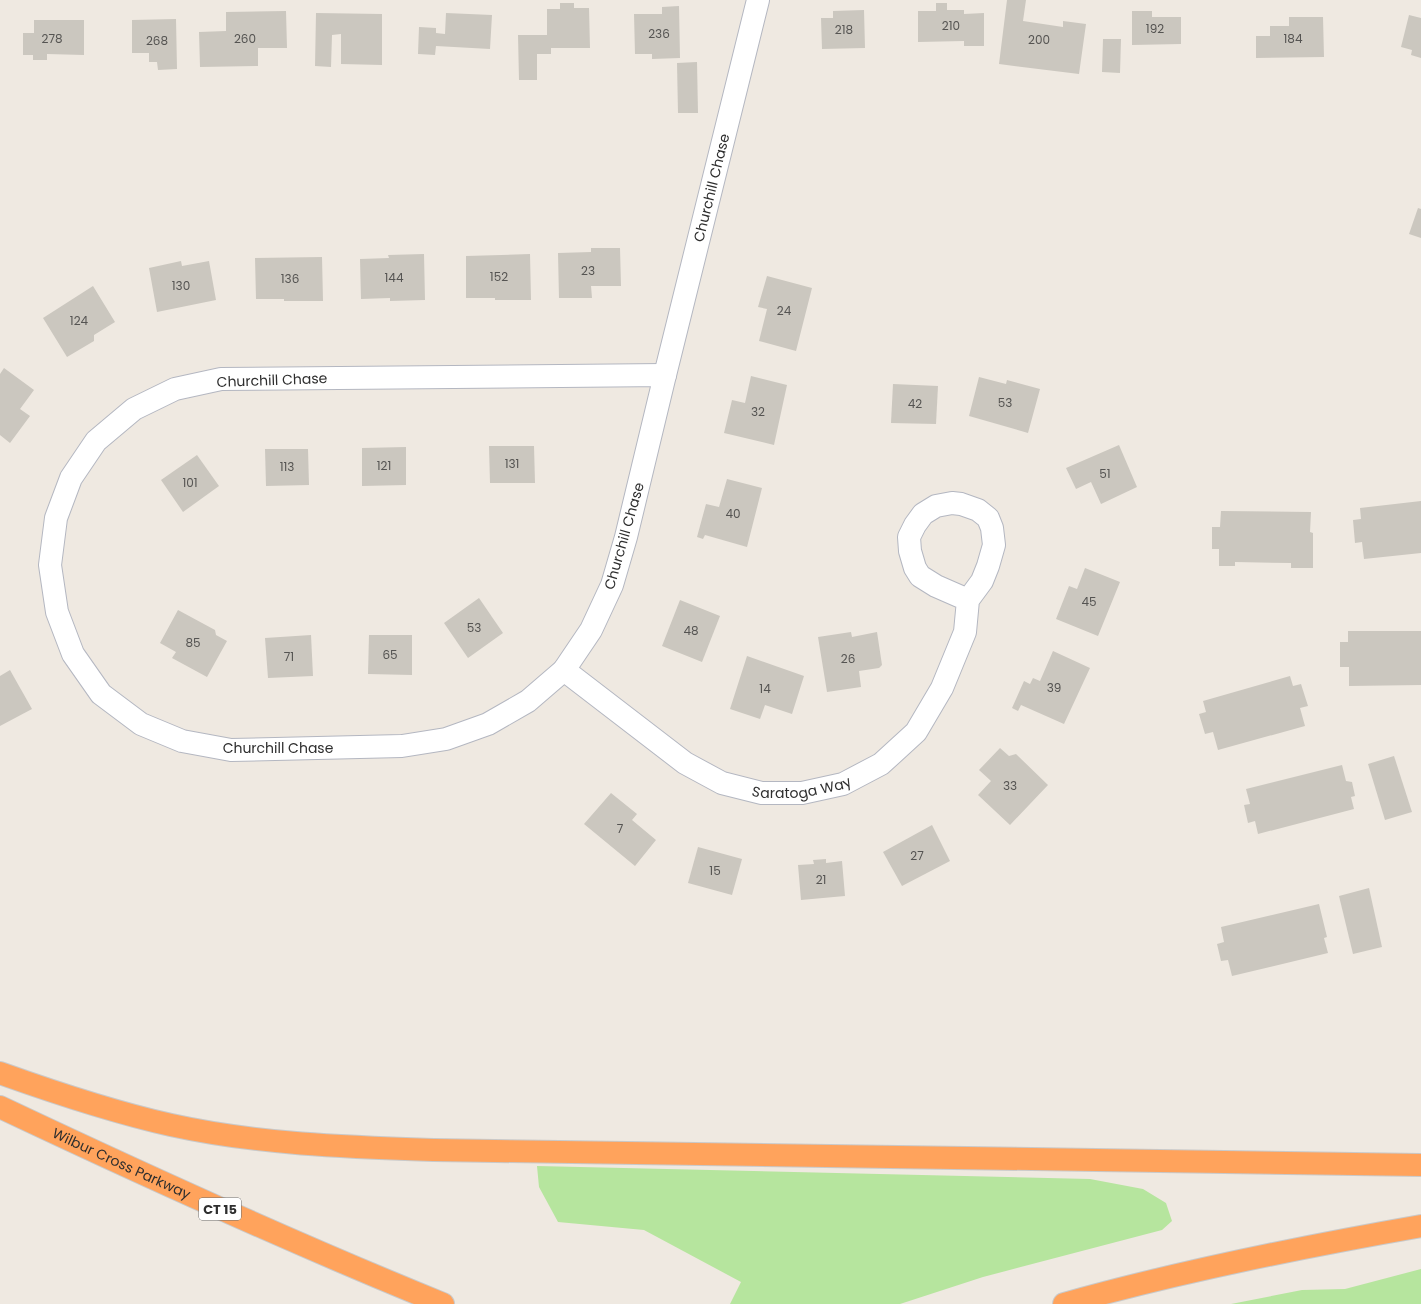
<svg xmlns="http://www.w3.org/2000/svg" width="1421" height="1304" font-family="Poppins,sans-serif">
	<rect width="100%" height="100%" fill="#efe9e1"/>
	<g fill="#b6e59e">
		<polygon points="537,1166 1090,1179 1143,1189 1166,1203 1172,1221 1162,1230 983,1277 900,1304 730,1304 741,1282 644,1230 558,1222 539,1187"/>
		<polygon points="1421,1269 1421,1304 1231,1304 1302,1290 1345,1289"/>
	</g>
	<g fill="#cbc7bf">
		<polygon points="1007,0 1026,0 1023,21 1063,27 1063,21 1086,24 1079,74 999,64"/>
		<polygon points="560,3 574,3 574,8 589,8 590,48 551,48 551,54 537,54 537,80 519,80 518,35 547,35 547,9 560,9"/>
		<polygon points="936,3 947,3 947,10 964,10 964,14 984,13 984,46 964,46 964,41 918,42 918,11 936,11"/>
		<polygon points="679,6 680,58 652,59 652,54 635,54 634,14 662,14 662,7"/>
		<polygon points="864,10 865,48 822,49 821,18 833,18 833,11"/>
		<polygon points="286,11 287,48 258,48 258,66 200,67 199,32 226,31 226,12"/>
		<polygon points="1132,11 1152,11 1152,17 1181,17 1181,44 1132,45"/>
		<polygon points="316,13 382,14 382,65 341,64 341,34 332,35 331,67 315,66"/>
		<polygon points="446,13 492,15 490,49 436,46 435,55 418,54 419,27 436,28 436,33 445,34"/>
		<polygon points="1409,15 1421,18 1421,58 1411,55 1412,50 1401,47"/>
		<polygon points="1289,17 1323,17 1324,57 1256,58 1256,36 1270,36 1270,26 1289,26"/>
		<polygon points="176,19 177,69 158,70 157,62 149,62 149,53 132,53 132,20"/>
		<polygon points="34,20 84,20 84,55 47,54 47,60 33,60 33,55 23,55 23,33 34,33"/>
		<polygon points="1103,39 1121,39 1120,73 1102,72"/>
		<polygon points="697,62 698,113 678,113 677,63"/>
		<polygon points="1418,208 1421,209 1421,238 1409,234"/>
		<polygon points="591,248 620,248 621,286 591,286 592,298 559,298 558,253 591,252"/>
		<polygon points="424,254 425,300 390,301 390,298 361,299 360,259 389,258 388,255"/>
		<polygon points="530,254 531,300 495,300 495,298 466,298 466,256"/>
		<polygon points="322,257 323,301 284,301 284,299 256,299 255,258"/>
		<polygon points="181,261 182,266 209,261 216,300 157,312 149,268"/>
		<polygon points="767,276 812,288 796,351 759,341 767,309 758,307"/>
		<polygon points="93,286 115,322 94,335 94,341 67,357 43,318"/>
		<polygon points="4,368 34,390 20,409 30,416 10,443 0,435 0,374"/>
		<polygon points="751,376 787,385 774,445 724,433 732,400 745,403"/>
		<polygon points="979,377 1006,384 1007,380 1040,389 1028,433 969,416"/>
		<polygon points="893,384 938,386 936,424 891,423"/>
		<polygon points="1119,445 1137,487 1101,504 1091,482 1076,489 1066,468"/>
		<polygon points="489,446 534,446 535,483 490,483"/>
		<polygon points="406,447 406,485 362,486 362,448"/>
		<polygon points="265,449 308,449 309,485 266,486"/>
		<polygon points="197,455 219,486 183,512 161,480"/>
		<polygon points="727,479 762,488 747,547 705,535 703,539 697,537 706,504 719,507"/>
		<polygon points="1421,501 1421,553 1364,559 1362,542 1355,543 1353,520 1361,519 1360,508"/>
		<polygon points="1221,511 1311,512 1310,532 1313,533 1313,568 1291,568 1291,563 1235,562 1235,566 1219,566 1219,549 1212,549 1212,527 1220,527"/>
		<polygon points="1085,568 1120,582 1098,636 1056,619 1069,586 1077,589"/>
		<polygon points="479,598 503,633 468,658 444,623"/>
		<polygon points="680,600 720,616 702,662 662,646"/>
		<polygon points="178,610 215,630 216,635 227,641 207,677 172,658 176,652 160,643"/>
		<polygon points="1348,631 1421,631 1421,685 1349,686 1349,667 1340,667 1340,642 1348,642"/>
		<polygon points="851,632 852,637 877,632 882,665 879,668 859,671 861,687 827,692 818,637"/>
		<polygon points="311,635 313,676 268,678 265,638"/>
		<polygon points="369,635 412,635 412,675 368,674"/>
		<polygon points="1053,651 1090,668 1064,724 1021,705 1018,711 1012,708 1024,681 1030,684 1033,678 1040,681"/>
		<polygon points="747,656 804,676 792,714 765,705 760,719 730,709"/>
		<polygon points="10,670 32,709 0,726 0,676"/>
		<polygon points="1290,676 1293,686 1301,684 1308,706 1300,708 1305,726 1218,750 1213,732 1205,734 1199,714 1206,712 1203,701"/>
		<polygon points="1000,748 1009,756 1016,754 1048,785 1010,825 978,795 991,781 979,770"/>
		<polygon points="1394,756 1412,812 1385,820 1368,764"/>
		<polygon points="1342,765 1346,781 1352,782 1355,796 1351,797 1354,809 1258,834 1255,821 1248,823 1244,805 1250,804 1246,789"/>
		<polygon points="611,793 637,814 632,820 656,840 635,866 584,824"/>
		<polygon points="932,825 950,861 902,886 883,852"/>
		<polygon points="698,847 742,859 732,895 688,883"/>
		<polygon points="826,859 826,863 842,861 845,896 801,900 798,865 814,864 813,860"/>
		<polygon points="1369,888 1382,947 1353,954 1339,896"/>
		<polygon points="1319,904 1327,937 1324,938 1328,953 1232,976 1228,960 1221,961 1217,944 1224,942 1221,927"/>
	</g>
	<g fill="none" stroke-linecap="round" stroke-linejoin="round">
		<defs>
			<g id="street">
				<polygon points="665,375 626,537 612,585 591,630 564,670 528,701 488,724 446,739 402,746 231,750 182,741 141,724 101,694 73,654 57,612 50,565 56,518 71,478 96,441 134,409 175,389 221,379"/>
				<path id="s1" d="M665 375 758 0"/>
				<path id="s2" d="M564 670 685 763 722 783 762 793H802L843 784 881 764 916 732 942 688 965 632 968 600 982 581 988 566 994 545 992 528 988 518 978 510 961 504 952 503 936 506 923 514 915 525 909 537 910 551 915 568 920 576 936 586 968 600"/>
			</g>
			<g id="highway">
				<path d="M0 1073C56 1093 113 1112 171 1125 257 1144 346 1147 434 1150L1421 1165"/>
				<path id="s3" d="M0 1107C146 1176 293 1243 443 1304"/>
				<path d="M1064 1304C1181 1271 1301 1247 1421 1226"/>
			</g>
		</defs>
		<use href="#street" stroke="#b4b7c1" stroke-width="24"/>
		<use href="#highway" stroke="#c9c9c9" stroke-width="24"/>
		<use href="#street" stroke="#fff" stroke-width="22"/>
		<use href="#highway" stroke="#ffa35c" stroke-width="22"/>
	</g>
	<g text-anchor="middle" stroke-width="3.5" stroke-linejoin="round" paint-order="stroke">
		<g font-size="12" fill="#555452">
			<text x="951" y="30">210</text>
			<text x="1155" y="33">192</text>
			<text x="844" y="34">218</text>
			<text x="659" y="38">236</text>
			<text x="52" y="43">278</text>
			<text x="245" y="43">260</text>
			<text x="1293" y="43">184</text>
			<text x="1039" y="44">200</text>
			<text x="157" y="45">268</text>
			<text x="588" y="275">23</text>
			<text x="499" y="281">152</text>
			<text x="394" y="282">144</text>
			<text x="290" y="283">136</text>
			<text x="181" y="290">130</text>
			<text x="784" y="315">24</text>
			<text x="79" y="325">124</text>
			<text x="1005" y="407">53</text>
			<text x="915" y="408">42</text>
			<text x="758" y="416">32</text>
			<text x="512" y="468">131</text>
			<text x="384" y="470">121</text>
			<text x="287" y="471">113</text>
			<text x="1105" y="478">51</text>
			<text x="190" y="487">101</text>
			<text x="733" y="518">40</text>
			<text x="1089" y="606">45</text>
			<text x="474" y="632">53</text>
			<text x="691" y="635">48</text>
			<text x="193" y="647">85</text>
			<text x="390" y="659">65</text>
			<text x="289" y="661">71</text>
			<text x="848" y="663">26</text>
			<text x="1054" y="692">39</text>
			<text x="765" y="693">14</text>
			<text x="1010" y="790">33</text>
			<text x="620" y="833">7</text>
			<text x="917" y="860">27</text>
			<text x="715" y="875">15</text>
			<text x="821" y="884">21</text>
		</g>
		<rect fill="#fff" stroke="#6d6d6d" stroke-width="1" x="199" y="1198" width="42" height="22" rx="3"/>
		<g font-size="13" font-weight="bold" fill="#2e2e2e">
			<text x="220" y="1214">CT 15</text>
		</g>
		<g font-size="14" fill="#2e2e2e" stroke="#fff">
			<text dy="5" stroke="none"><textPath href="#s1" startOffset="193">Churchill Chase</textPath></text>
			<text transform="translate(272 380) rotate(-2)" y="5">Churchill Chase</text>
			<text transform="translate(624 536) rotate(-74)" y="5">Churchill Chase</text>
			<text x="278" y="753">Churchill Chase</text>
			<text dy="5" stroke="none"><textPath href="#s2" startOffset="276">Saratoga Way</textPath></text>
			<text dy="5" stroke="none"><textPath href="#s3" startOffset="134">Wilbur Cross Parkway</textPath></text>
		</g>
	</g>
</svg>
